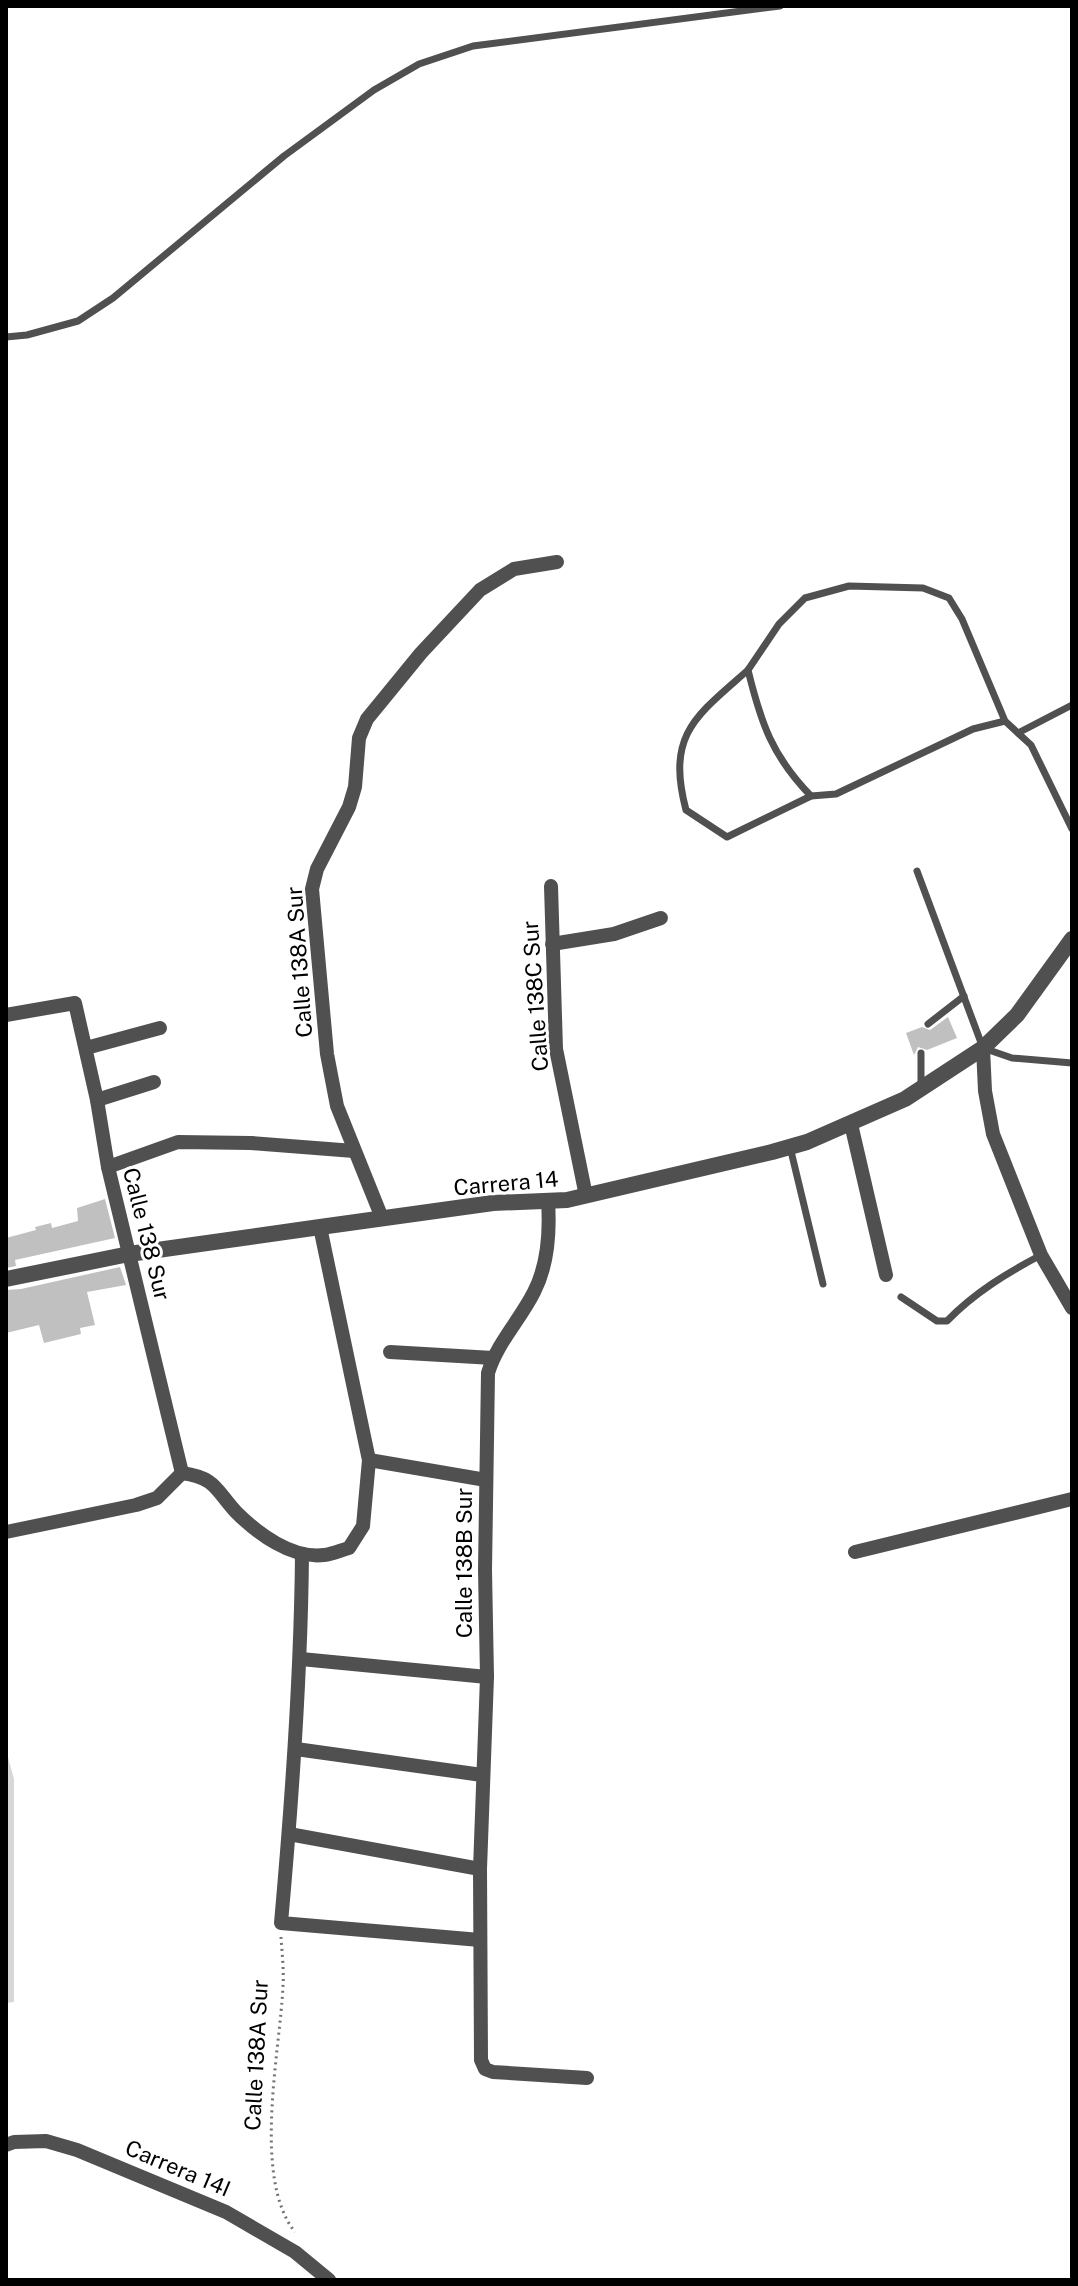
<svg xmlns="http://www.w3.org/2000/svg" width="1078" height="2286" font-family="'Public Sans',sans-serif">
	<rect width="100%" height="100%" fill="#fff"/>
	<polygon fill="#d7d7d7" points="6,1750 14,1779 14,2002 6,2003"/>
	<g fill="#c0c0c0">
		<polygon points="948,1017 957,1038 927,1050 918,1047 914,1055 906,1033 922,1027 930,1030"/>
		<polygon points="105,1199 115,1238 15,1260 16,1266 6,1268 6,1238 36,1230 35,1227 51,1223 52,1228 78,1221 77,1208"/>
		<polygon points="120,1267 126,1285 87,1292 95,1325 80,1328 81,1334 44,1343 39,1325 6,1333 6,1290 21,1289"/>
	</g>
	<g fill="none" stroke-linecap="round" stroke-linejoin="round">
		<path stroke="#727272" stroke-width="3" stroke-dasharray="2 4" stroke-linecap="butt" d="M281 1937C282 1953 284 1970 283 1986 280 2052 252 2178 295 2232"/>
		<g stroke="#505050" stroke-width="7">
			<polyline points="6,337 27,335 78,321 113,298 284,156 374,90 419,64 473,46 780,6"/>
			<path d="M748 670C696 716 666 734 686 810L727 837 811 796"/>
			<path d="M1005 721 973 729 836 794 811 796C772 756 761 723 748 670L779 624 805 598 849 586 923 588 949 598 962 619 1005 721 1031 745 1072 829"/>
			<polyline points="1018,733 1072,705"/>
			<polyline points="917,871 983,1048 1012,1058 1072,1063"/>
			<polyline points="928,1024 964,996"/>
			<polyline points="921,1086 921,1053"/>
			<polyline points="790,1147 823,1284"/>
			<path d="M901 1297 937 1321H947C974 1293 1007 1273 1041 1255"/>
		</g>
		<g stroke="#505050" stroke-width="14">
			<polyline points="551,886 556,1049 586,1196"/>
			<polyline points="552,944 614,934 661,918"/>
			<polyline points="6,1015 75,1003 97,1100 108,1167 182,1473"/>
			<polyline points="86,1048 160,1028"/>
			<polyline points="983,1048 985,1091 993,1134 1041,1255 1072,1308"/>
			<polyline points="97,1100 154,1082"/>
			<polyline points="851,1124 886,1275"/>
			<polyline points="108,1167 178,1142 251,1143 354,1151"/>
			<path d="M548 1201C550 1231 548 1265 534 1292 520 1320 497 1343 488 1373L485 1570 487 1677 480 1869 481 2060 485 2069 493 2072 587 2078"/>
			<polyline points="382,1218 337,1106 327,1054 312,889 317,869 349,807 355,787 359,738 367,719 421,653 480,590 514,569 557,562"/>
			<polyline points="390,1352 493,1358"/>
			<polyline points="369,1460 486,1480"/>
			<path d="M182 1473C216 1478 215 1489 236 1512 258 1534 292 1559 324 1555 333 1554 341 1550 349 1548L363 1526 369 1460 320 1227"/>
			<polyline points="6,1532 136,1505 157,1498 182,1473"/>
			<polyline points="855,1552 1072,1499"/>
			<path d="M302 1554C301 1678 292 1800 281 1923L480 1940"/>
			<polyline points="301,1659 487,1677"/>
			<polyline points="296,1749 482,1775"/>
			<polyline points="289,1834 480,1869"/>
			<polyline points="6,2145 14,2142 46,2141 77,2150 226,2212 295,2252 329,2280"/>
		</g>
		<polyline stroke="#505050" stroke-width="16" points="6,1279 129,1254 320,1227 493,1203 567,1200 772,1152 807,1142 905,1099 983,1048 1017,1015 1072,939"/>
	</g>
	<g text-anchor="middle" stroke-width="6" stroke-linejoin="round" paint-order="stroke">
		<g font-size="22" fill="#000" stroke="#fff">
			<text transform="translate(299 962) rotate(-94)" y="8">Calle 138A Sur</text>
			<text transform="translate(535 996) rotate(-94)" y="8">Calle 138C Sur</text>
			<text transform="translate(506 1183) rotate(-5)" y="8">Carrera 14</text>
			<text transform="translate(147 1234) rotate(76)" y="8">Calle 138 Sur</text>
			<text transform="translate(464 1563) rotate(-90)" y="8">Calle 138B Sur</text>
			<text transform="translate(256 2055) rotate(-87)" y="8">Calle 138A Sur</text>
			<text transform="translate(178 2168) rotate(23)" y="8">Carrera 14I</text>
		</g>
	</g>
	<rect width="1078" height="2286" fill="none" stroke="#000000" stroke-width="16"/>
</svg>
